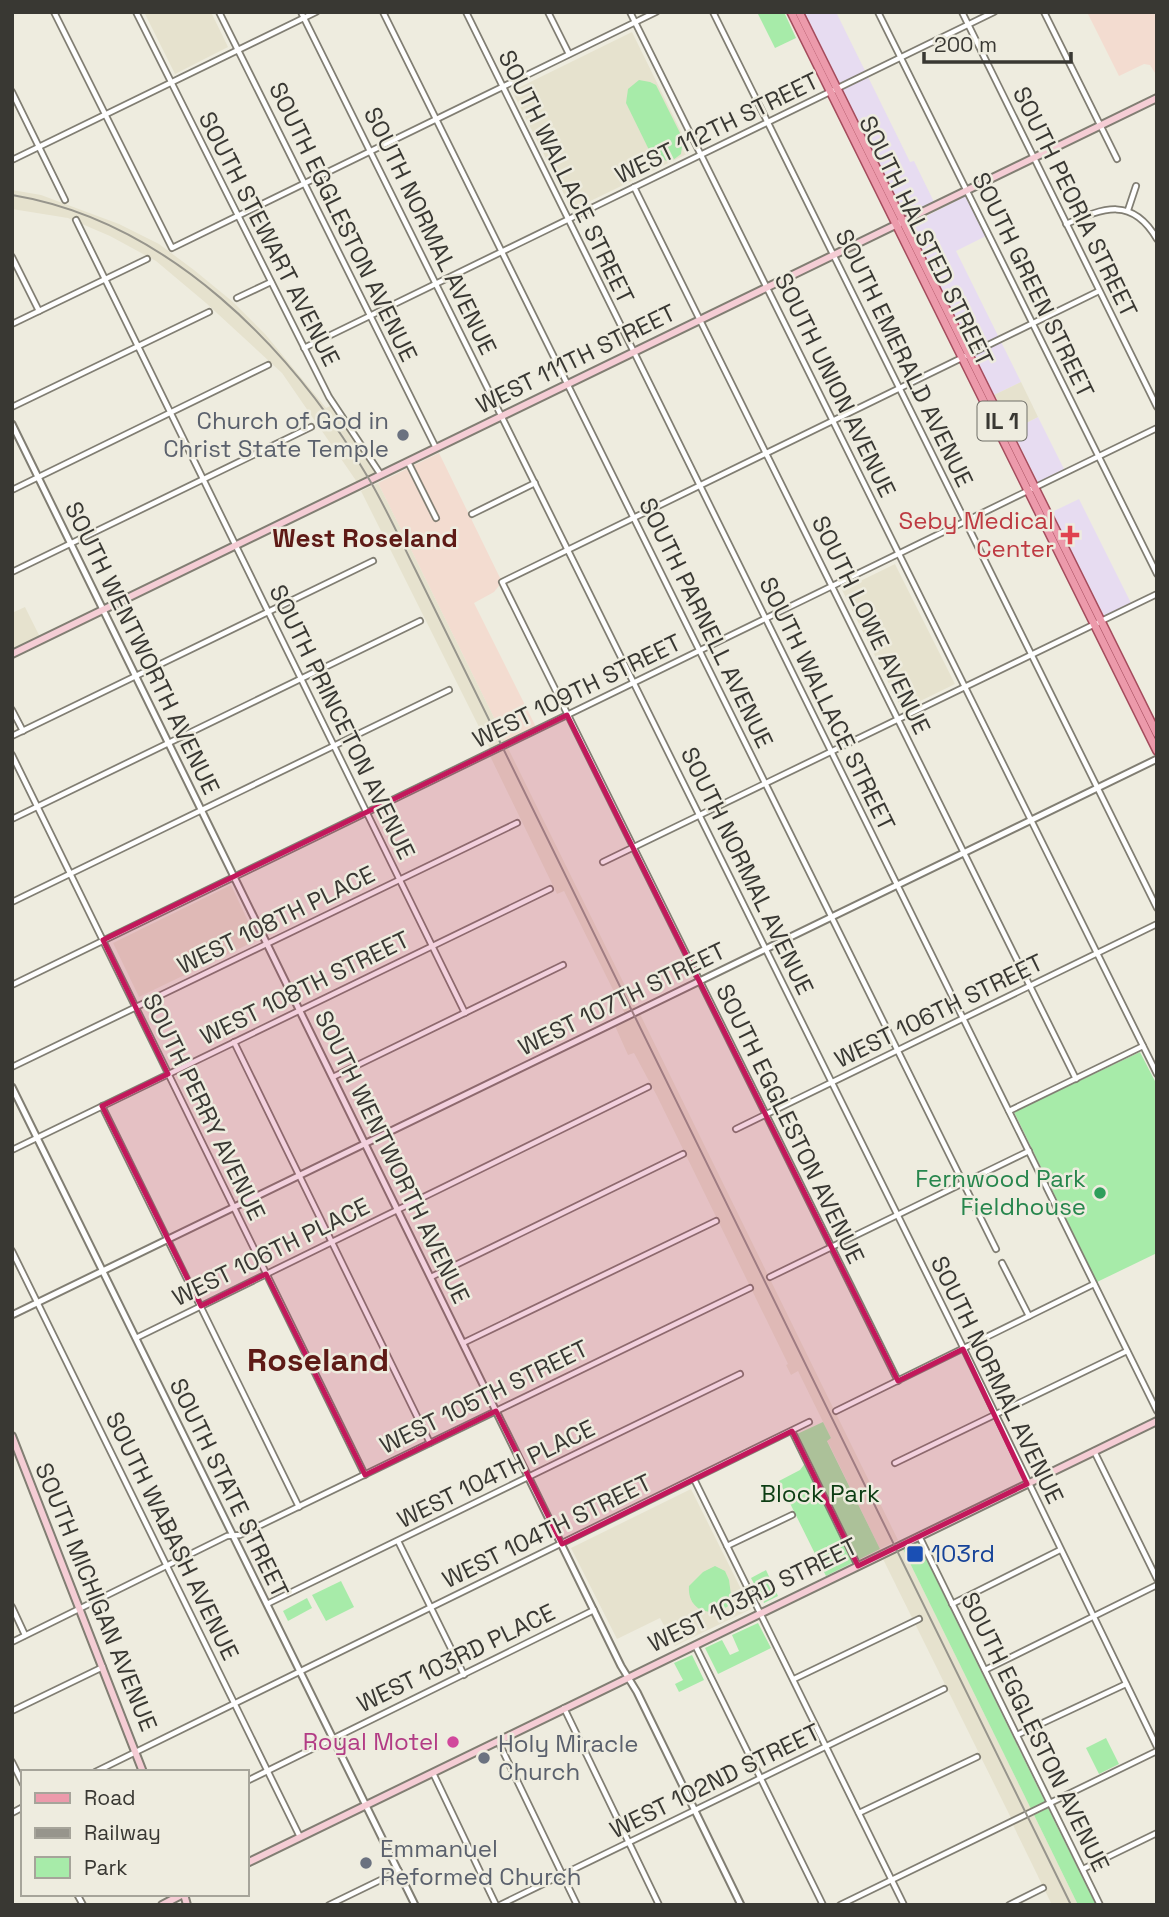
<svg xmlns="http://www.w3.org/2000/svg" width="1169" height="1917" font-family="'Space Grotesk',sans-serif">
	<rect width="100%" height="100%" fill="#eeecdf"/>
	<g fill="#e7dcf1">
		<polygon points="804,12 836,12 910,162 914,161 934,202 905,216"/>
		<polygon points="968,195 988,235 956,251 1021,382 994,395 909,225"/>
		<polygon points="1038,417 1064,469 1038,483 1012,430"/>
		<polygon points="1079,499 1132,605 1105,618 1052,512"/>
	</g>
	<g fill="#f3dcd0">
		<polygon points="1087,12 1157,12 1157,76 1150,65 1144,64 1119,76"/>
		<polygon points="439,453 502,582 494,592 474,603 536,727 506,742 378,483"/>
	</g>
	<g fill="#e6e2ce">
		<polygon points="144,12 211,12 228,47 175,74"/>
		<polygon points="632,32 691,152 572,210 512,91"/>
		<polygon points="12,190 41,195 119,224 159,244 194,270 233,302 265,334 326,408 330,406 374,470 374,474 357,482 282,373 206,303 156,261 110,236 68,218 12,209"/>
		<polygon points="1021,382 1038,417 1012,430 994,395"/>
		<polygon points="378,483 506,742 490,749 361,491"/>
		<polygon points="895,564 955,684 902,710 842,590"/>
		<polygon points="25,607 40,637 12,651 12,613"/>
		<polygon points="508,748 636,1008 625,1014 564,891 557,894 490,756"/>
		<polygon points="231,885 257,940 139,997 113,943"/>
		<polygon points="640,1014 898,1540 880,1549 827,1440 831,1438 798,1371 791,1375 786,1365 788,1364 657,1096 634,1053 628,1055 615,1026"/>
		<polygon points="691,1489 751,1609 675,1646 660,1618 617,1639 571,1548"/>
		<polygon points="903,1549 1031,1809 1011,1818 883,1559"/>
		<polygon points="1034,1815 1078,1905 1052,1905 1013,1825"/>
	</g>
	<g fill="#a7eba9">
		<polygon points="757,12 784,12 796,38 775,48"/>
		<polygon points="639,80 650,82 656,85 683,139 681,154 673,160 667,161 651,154 626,103 628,89"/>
		<polygon points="1140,1052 1157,1085 1157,1253 1097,1282 1014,1112"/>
		<polygon points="823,1422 831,1438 827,1441 880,1549 826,1576 779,1481 800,1470 809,1458 797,1434"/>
		<polygon points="918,1542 1045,1802 1031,1809 903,1549"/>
		<path d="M715 1566 725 1571 729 1580 732 1603C715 1619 687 1613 689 1586L703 1572Z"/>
		<polygon points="766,1570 778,1596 764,1603 751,1578"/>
		<polygon points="341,1581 354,1607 326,1621 312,1595"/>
		<polygon points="307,1598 312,1608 288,1621 283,1611"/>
		<polygon points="758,1623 771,1648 718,1674 705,1648 722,1640 730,1655 739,1651 732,1635"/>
		<polygon points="692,1655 704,1680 679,1692 675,1684 683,1680 674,1663"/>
		<polygon points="1106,1738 1119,1764 1099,1774 1086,1748"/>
		<polygon points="1048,1808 1096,1905 1078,1905 1034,1815"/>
	</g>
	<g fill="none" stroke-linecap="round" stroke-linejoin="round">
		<defs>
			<g id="minor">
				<polyline points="54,12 172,248 656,12"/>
				<polyline points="136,12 329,397 381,475"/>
				<polyline points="219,12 436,448"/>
				<polyline points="301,12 960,1341 1157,1747"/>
				<polyline points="383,12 996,1249"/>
				<polyline points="466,12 1157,1411"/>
				<polyline points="548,12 569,54"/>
				<polyline points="630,12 1157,1074"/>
				<polyline points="713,12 1157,908"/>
				<polyline points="878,12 1157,574"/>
				<polyline points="962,12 1157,407"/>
				<polyline points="1044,12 1117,159"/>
				<polyline points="12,92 65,200"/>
				<polyline points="12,160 316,12"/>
				<polyline points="634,187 1076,1079"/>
				<polyline points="1128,210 1136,186"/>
				<polyline points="76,220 465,1013"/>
				<path d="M1066 224C1104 208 1132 196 1157 239"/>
				<polyline points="12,257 39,311"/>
				<polyline points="237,298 271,282"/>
				<polyline points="12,324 147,259"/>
				<polyline points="304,348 994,12"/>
				<polyline points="12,407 209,312"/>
				<polyline points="408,462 436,518"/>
				<polyline points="12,490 268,365"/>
				<polyline points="472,514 535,483"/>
				<polyline points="12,572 311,427"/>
				<polyline points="12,710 23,731"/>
				<polyline points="12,736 373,561"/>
				<polyline points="12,755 365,1475"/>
				<polyline points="12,819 420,621"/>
				<polyline points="603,862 1157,594"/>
				<polyline points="12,902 449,690"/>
				<polyline points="12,985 1157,428"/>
				<polyline points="234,1042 430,1443"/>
				<polyline points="12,1067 517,823"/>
				<polyline points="333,1077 563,965"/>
				<polyline points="102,1106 299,1507"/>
				<polyline points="1009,1111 1143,1046"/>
				<polyline points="736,1129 1157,924"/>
				<polyline points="12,1150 550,889"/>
				<polyline points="12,1251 300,1837"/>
				<polyline points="1002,1263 1029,1316"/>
				<polyline points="431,1277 683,1154"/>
				<polyline points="770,1277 1029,1151"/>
				<polyline points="136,1338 648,1087"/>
				<polyline points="463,1343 716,1221"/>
				<polyline points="898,1381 502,582 1099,291"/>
				<polyline points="836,1411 1094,1284"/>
				<polyline points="792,1431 858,1566"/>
				<polyline points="1094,1451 1157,1579"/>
				<polyline points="895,1463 1127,1351"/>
				<polyline points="694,1479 904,1905"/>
				<polyline points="919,1536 1100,1905"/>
				<polyline points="398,1541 464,1675"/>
				<polyline points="727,1546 792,1515"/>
				<polyline points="267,1604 740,1374"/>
				<polyline points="952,1604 1060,1550"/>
				<polyline points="12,1607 25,1635"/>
				<polyline points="12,1642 227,1536 240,1535 750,1288"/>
				<polyline points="695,1645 823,1905"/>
				<polyline points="985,1670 1157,1585"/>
				<polyline points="794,1679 919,1619"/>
				<polyline points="564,1708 659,1905"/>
				<polyline points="12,1711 103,1667"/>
				<polyline points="1017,1735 1126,1684"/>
				<polyline points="498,1741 577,1905"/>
				<polyline points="12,1762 23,1784"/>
				<polyline points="95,1772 809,1422"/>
				<polyline points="433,1773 496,1905"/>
				<polyline points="247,1781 594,1610"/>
				<polyline points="12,1813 23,1807"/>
				<polyline points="859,1813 977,1757"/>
				<polyline points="1083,1869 1157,1833"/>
				<polyline points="77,1894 83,1905"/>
				<polyline points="329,1905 399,1871"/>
				<polyline points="500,1905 944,1689"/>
				<polyline points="840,1905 1157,1751"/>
				<polyline points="1009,1905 1043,1888"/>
			</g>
			<g id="tertiary">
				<polyline points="12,424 621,1666 637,1692 741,1905"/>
				<polyline points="12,1087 415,1905"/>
				<polyline points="12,1315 1157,759"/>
			</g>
			<g id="secondary">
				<polyline points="12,654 1157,98"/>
				<polyline points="12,1436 143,1772"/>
				<polyline points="247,1863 1157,1421"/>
				<polyline points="184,1894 187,1905"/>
				<polyline points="162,1905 183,1894"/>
			</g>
			<g id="primary">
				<polyline points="791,12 1157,751"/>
				<polyline points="799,12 1157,734"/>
			</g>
		</defs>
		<use href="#minor" stroke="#817e73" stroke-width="8"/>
		<use href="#tertiary" stroke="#817e73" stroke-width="9"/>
		<use href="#secondary" stroke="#817e73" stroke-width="10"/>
		<use href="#primary" stroke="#a54c5d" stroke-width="10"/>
		<use href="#minor" stroke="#fff" stroke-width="4.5"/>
		<use href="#tertiary" stroke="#fff" stroke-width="5"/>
		<use href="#secondary" stroke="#f5cdd5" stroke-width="6"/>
		<use href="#primary" stroke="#ec9aab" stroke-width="7"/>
		<path stroke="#97958c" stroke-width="2" d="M12 195C168 221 292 348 369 479 386 508 400 539 415 569L1071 1905"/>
	</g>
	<path fill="#c2185b" fill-opacity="0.2" stroke="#c2185b" stroke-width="5" stroke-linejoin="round" d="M567 715 898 1381 963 1349 1027 1484 858 1566 792 1431 562 1544 496 1411 365 1475 266 1274 201 1306 102 1106 168 1074 103 940Z"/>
	<g fill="#6b7280" stroke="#eeecdf" stroke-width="2.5">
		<circle cx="403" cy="435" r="7"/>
		<circle cx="484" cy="1758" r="7"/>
		<circle cx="366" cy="1863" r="7"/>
	</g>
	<path fill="#e0444e" stroke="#eeecdf" stroke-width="2.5" d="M1066.5 524.5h7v7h7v7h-7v7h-7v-7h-7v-7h7z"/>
	<circle fill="#2e9e5b" stroke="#eeecdf" stroke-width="2.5" cx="1100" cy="1193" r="7"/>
	<rect fill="#1a4fb4" stroke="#eeecdf" stroke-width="2.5" x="906" y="1545" width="18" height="18" rx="3.5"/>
	<circle fill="#d1479c" stroke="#eeecdf" stroke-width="2.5" cx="453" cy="1742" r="7"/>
	<g text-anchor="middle" stroke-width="5" stroke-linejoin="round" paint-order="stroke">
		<rect fill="#eeecdf" stroke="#6f6e67" stroke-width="2" x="977.5" y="401.5" width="49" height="39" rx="5"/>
		<g font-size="23" font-weight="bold" fill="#393833">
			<text x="1002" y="429">IL 1</text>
		</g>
		<g font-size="24" fill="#393833" stroke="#eeecdf">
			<text transform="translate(717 128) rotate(-26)" y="8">WEST 112TH STREET</text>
			<text transform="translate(566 177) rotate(64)" y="8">SOUTH WALLACE STREET</text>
			<text transform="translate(1075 202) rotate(64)" y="8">SOUTH PEORIA STREET</text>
			<text transform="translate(343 222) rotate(64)" y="8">SOUTH EGGLESTON AVENUE</text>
			<text transform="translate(430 231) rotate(64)" y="8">SOUTH NORMAL AVENUE</text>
			<text transform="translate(269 239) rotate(63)" y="8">SOUTH STEWART AVENUE</text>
			<text transform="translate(926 241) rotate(64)" y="8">SOUTH HALSTED STREET</text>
			<text transform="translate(1033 285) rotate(64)" y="8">SOUTH GREEN STREET</text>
			<text transform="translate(904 358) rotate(64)" y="8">SOUTH EMERALD AVENUE</text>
			<text transform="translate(576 359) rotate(-26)" y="8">WEST 111TH STREET</text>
			<text transform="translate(835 385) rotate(64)" y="8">SOUTH UNION AVENUE</text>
			<text transform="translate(706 623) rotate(64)" y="8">SOUTH PARNELL AVENUE</text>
			<text transform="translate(871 625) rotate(64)" y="8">SOUTH LOWE AVENUE</text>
			<text transform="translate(142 648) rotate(64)" y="8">SOUTH WENTWORTH AVENUE</text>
			<text transform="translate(577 691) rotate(-26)" y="8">WEST 109TH STREET</text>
			<text transform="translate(827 704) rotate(64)" y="8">SOUTH WALLACE STREET</text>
			<text transform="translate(342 722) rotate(64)" y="8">SOUTH PRINCETON AVENUE</text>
			<text transform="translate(747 871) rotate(64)" y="8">SOUTH NORMAL AVENUE</text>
			<text transform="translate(276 920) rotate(-26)" y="8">WEST 108TH PLACE</text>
			<text transform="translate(305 988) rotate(-26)" y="8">WEST 108TH STREET</text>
			<text transform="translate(622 999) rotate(-26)" y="8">WEST 107TH STREET</text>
			<text transform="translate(939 1011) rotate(-26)" y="8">WEST 106TH STREET</text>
			<text transform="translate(204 1107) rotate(64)" y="8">SOUTH PERRY AVENUE</text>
			<text transform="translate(790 1124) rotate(64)" y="8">SOUTH EGGLESTON AVENUE</text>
			<text transform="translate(392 1157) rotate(64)" y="8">SOUTH WENTWORTH AVENUE</text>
			<text transform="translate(271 1252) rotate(-26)" y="8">WEST 106TH PLACE</text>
			<text transform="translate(997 1380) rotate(64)" y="8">SOUTH NORMAL AVENUE</text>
			<text transform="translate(484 1397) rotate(-26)" y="8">WEST 105TH STREET</text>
			<text transform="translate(496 1474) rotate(-26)" y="8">WEST 104TH PLACE</text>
			<text transform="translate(229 1488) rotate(64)" y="8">SOUTH STATE STREET</text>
			<text transform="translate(547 1531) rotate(-26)" y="8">WEST 104TH STREET</text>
			<text transform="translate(172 1536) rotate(64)" y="8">SOUTH WABASH AVENUE</text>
			<text transform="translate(753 1595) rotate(-26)" y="8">WEST 103RD STREET</text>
			<text transform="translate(96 1597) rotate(68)" y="8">SOUTH MICHIGAN AVENUE</text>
			<text transform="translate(456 1658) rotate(-26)" y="8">WEST 103RD PLACE</text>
			<text transform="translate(1035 1732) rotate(64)" y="8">SOUTH EGGLESTON AVENUE</text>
			<text transform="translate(715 1781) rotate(-26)" y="8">WEST 102ND STREET</text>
		</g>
		<g font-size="24" fill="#5b616d" stroke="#eeecdf" text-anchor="start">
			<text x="389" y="429" text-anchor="end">Church of God in<tspan x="389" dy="28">Christ State Temple</tspan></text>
			<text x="498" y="1752">Holy Miracle<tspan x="498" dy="28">Church</tspan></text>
			<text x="380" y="1857">Emmanuel<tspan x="380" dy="28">Reformed Church</tspan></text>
		</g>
		<g font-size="24" fill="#be3a42" stroke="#eeecdf" text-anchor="end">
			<text x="1054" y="529">Seby Medical<tspan x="1054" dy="28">Center</tspan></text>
		</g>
		<g font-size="24" fill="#27864d" stroke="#eeecdf" text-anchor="end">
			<text x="1086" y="1187">Fernwood Park<tspan x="1086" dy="28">Fieldhouse</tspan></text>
		</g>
		<g font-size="24" fill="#0c3d13" stroke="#eeecdf">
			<text x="820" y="1502">Block Park</text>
		</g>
		<g font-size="24" fill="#164399" stroke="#eeecdf" text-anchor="start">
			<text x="931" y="1562">103rd</text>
		</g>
		<g font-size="24" fill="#b23c85" stroke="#eeecdf" text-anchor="end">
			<text x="439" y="1750">Royal Motel</text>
		</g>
		<g font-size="26" font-weight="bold" fill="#5e1a16" stroke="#eeecdf">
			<text x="365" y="547">West Roseland</text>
		</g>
		<g font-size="32" font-weight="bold" fill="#5e1a16" stroke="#eeecdf">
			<text x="318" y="1371">Roseland</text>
		</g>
	</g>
	<rect width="1169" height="1917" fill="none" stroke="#393833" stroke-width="28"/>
	<rect x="21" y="1770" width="228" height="126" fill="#eeecdf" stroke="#a6a49a" stroke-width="2"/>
	<rect x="35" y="1793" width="35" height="10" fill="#ec9aab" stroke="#a6a49a" stroke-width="2"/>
	<text x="84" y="1805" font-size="21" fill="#393833">Road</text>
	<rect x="35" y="1828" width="35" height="10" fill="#97958c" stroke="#a6a49a" stroke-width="2"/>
	<text x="84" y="1840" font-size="21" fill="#393833">Railway</text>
	<rect x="35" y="1857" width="35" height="21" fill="#a7eba9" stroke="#a6a49a" stroke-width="2"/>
	<text x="84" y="1875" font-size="21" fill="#393833">Park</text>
	<path d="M924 52v10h147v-10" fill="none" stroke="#393833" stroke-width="3.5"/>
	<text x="934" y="52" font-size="21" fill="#393833" stroke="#eeecdf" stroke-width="5" paint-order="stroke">200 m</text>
</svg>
